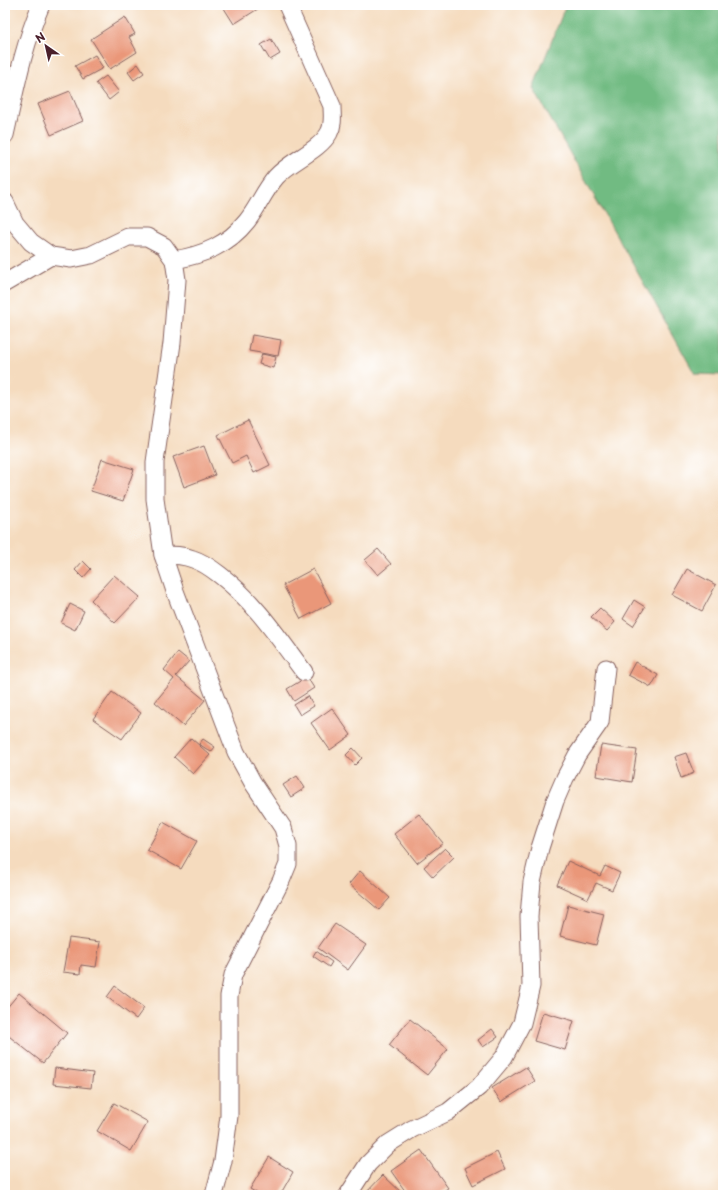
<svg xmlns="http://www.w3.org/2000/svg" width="728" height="1200" font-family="'Playpen Sans',sans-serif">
	<rect width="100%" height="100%" fill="#fff"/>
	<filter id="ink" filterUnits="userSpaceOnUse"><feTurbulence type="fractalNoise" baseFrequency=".025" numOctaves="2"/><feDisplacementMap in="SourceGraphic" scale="8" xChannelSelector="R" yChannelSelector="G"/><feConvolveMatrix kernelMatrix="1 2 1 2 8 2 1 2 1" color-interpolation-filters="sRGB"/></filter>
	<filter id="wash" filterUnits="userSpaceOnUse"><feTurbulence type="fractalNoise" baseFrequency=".012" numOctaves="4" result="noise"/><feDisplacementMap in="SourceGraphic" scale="16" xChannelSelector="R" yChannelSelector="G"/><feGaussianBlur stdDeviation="0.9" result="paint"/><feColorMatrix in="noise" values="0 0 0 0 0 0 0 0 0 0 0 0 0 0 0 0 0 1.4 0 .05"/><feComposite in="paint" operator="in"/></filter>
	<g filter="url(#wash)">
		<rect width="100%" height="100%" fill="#f5dbbe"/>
		<polygon fill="#71bb82" stroke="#5e6d56" points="566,5 723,5 723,375 695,374 533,88"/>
		<g id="blocks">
			<g fill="#ea9779">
				<polygon points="222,5 264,5 234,24"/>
				<polygon points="125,17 135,34 129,37 137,52 110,69 91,39"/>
				<polygon points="271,39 280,54 270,60 261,45"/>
				<polygon points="95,55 103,68 83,79 75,66"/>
				<polygon points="138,64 144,73 134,80 128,72"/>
				<polygon points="106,76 119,92 109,100 96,83"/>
				<polygon points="70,91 83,121 51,135 38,104"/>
				<polygon points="252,335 281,340 278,356 249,351"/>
				<polygon points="262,354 276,357 273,368 259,364"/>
				<polygon points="248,420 270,465 254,473 246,456 232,463 218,435"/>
				<polygon points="204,446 215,475 184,487 173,457"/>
				<polygon points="102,459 134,469 123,501 91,491"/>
				<polygon points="378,549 391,564 378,575 365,560"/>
				<polygon points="83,561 91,569 83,578 75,570"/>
				<polygon points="313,569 331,603 301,619 283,585"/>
				<polygon points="687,569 716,585 702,611 672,595"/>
				<polygon points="114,575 140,597 115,623 91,600"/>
				<polygon points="634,600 645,607 633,626 623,619"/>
				<polygon points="70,604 84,611 75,630 61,623"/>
				<polygon points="600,608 615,622 607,631 591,617"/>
				<polygon points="178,652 189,661 176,676 205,700 183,726 155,702 174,679 164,670"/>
				<polygon points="635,662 658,675 651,687 628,675"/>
				<polygon points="307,677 314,688 294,701 287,689"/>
				<polygon points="112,692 141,713 122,739 93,719"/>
				<polygon points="308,696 314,706 300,715 294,705"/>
				<polygon points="332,708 351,735 330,750 311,723"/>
				<polygon points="191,738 210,755 193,774 174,757"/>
				<polygon points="203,739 215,747 211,752 199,744"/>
				<polygon points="601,745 637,750 632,782 596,776"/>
				<polygon points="353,748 362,758 355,765 346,755"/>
				<polygon points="686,753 694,773 681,778 674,757"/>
				<polygon points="297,776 305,788 291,797 283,785"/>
				<polygon points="419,814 443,843 417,863 394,834"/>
				<polygon points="163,822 197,841 181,869 147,850"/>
				<polygon points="445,848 454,857 433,877 424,867"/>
				<polygon points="568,861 600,876 605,866 620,873 612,890 596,883 588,899 557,885"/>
				<polygon points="360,871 390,898 379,910 349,884"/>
				<polygon points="568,905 604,914 596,945 560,936"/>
				<polygon points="335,924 366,945 348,970 318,948"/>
				<polygon points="69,938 100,942 96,967 81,965 80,974 63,972"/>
				<polygon points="316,951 332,962 329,967 313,956"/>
				<polygon points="115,986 144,1008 136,1019 107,997"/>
				<polygon points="19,993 67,1033 43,1063 5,1033 5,1010"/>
				<polygon points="543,1012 574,1021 565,1050 534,1041"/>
				<polygon points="410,1019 448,1049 427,1075 389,1045"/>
				<polygon points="492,1029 498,1037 483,1047 478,1040"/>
				<polygon points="526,1067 535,1081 501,1102 492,1088"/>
				<polygon points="55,1068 93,1073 91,1088 53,1084"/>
				<polygon points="114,1103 148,1122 131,1151 97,1131"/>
				<polygon points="421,1150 448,1188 437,1195 408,1195 391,1171"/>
				<polygon points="497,1152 505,1169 473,1185 465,1168"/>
				<polygon points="269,1157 293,1172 280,1195 260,1195 250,1189"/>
				<polygon points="383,1175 404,1195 364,1195"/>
			</g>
		</g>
	</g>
	<g filter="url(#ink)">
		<use href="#blocks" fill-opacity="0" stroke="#86615e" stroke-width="1"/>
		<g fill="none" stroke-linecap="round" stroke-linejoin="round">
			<defs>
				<g id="street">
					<path d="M5 135C15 91 23 46 41 5"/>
					<polyline points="5,202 15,223 31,242 51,256 71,259 91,255 128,237 147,237 164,246 174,260 177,280 172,343 155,462 155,499 163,555 175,591 236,752 253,783 283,828 288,846 288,864 281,881 233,975 229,996 229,1116 223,1161 214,1195"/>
					<path d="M174 260C203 255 228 245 247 221 258 207 264 191 276 177 290 161 319 151 329 133 334 124 332 115 332 106L287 5"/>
					<polyline points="5,283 51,256"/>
					<path d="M163 555C173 555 183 555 193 559 203 562 211 568 220 575 254 601 278 637 304 672"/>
					<polyline points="348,1195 368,1164 388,1144 412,1129 448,1112 479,1087 504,1057 522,1023 531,986 529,916 532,882 540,848 555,801 565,778 577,755 600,722 606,668"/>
				</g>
			</defs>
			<use href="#street" stroke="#86615e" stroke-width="19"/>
			<use href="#street" stroke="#fff" stroke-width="17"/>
		</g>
	</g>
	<rect width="728" height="1200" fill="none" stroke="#fff" stroke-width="20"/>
	<g transform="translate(46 46) rotate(326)" stroke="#ffffff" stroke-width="3" paint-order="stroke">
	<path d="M0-3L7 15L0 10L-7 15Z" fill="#4a1f2b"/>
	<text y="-6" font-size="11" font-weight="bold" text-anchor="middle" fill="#4a1f2b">N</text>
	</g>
</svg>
